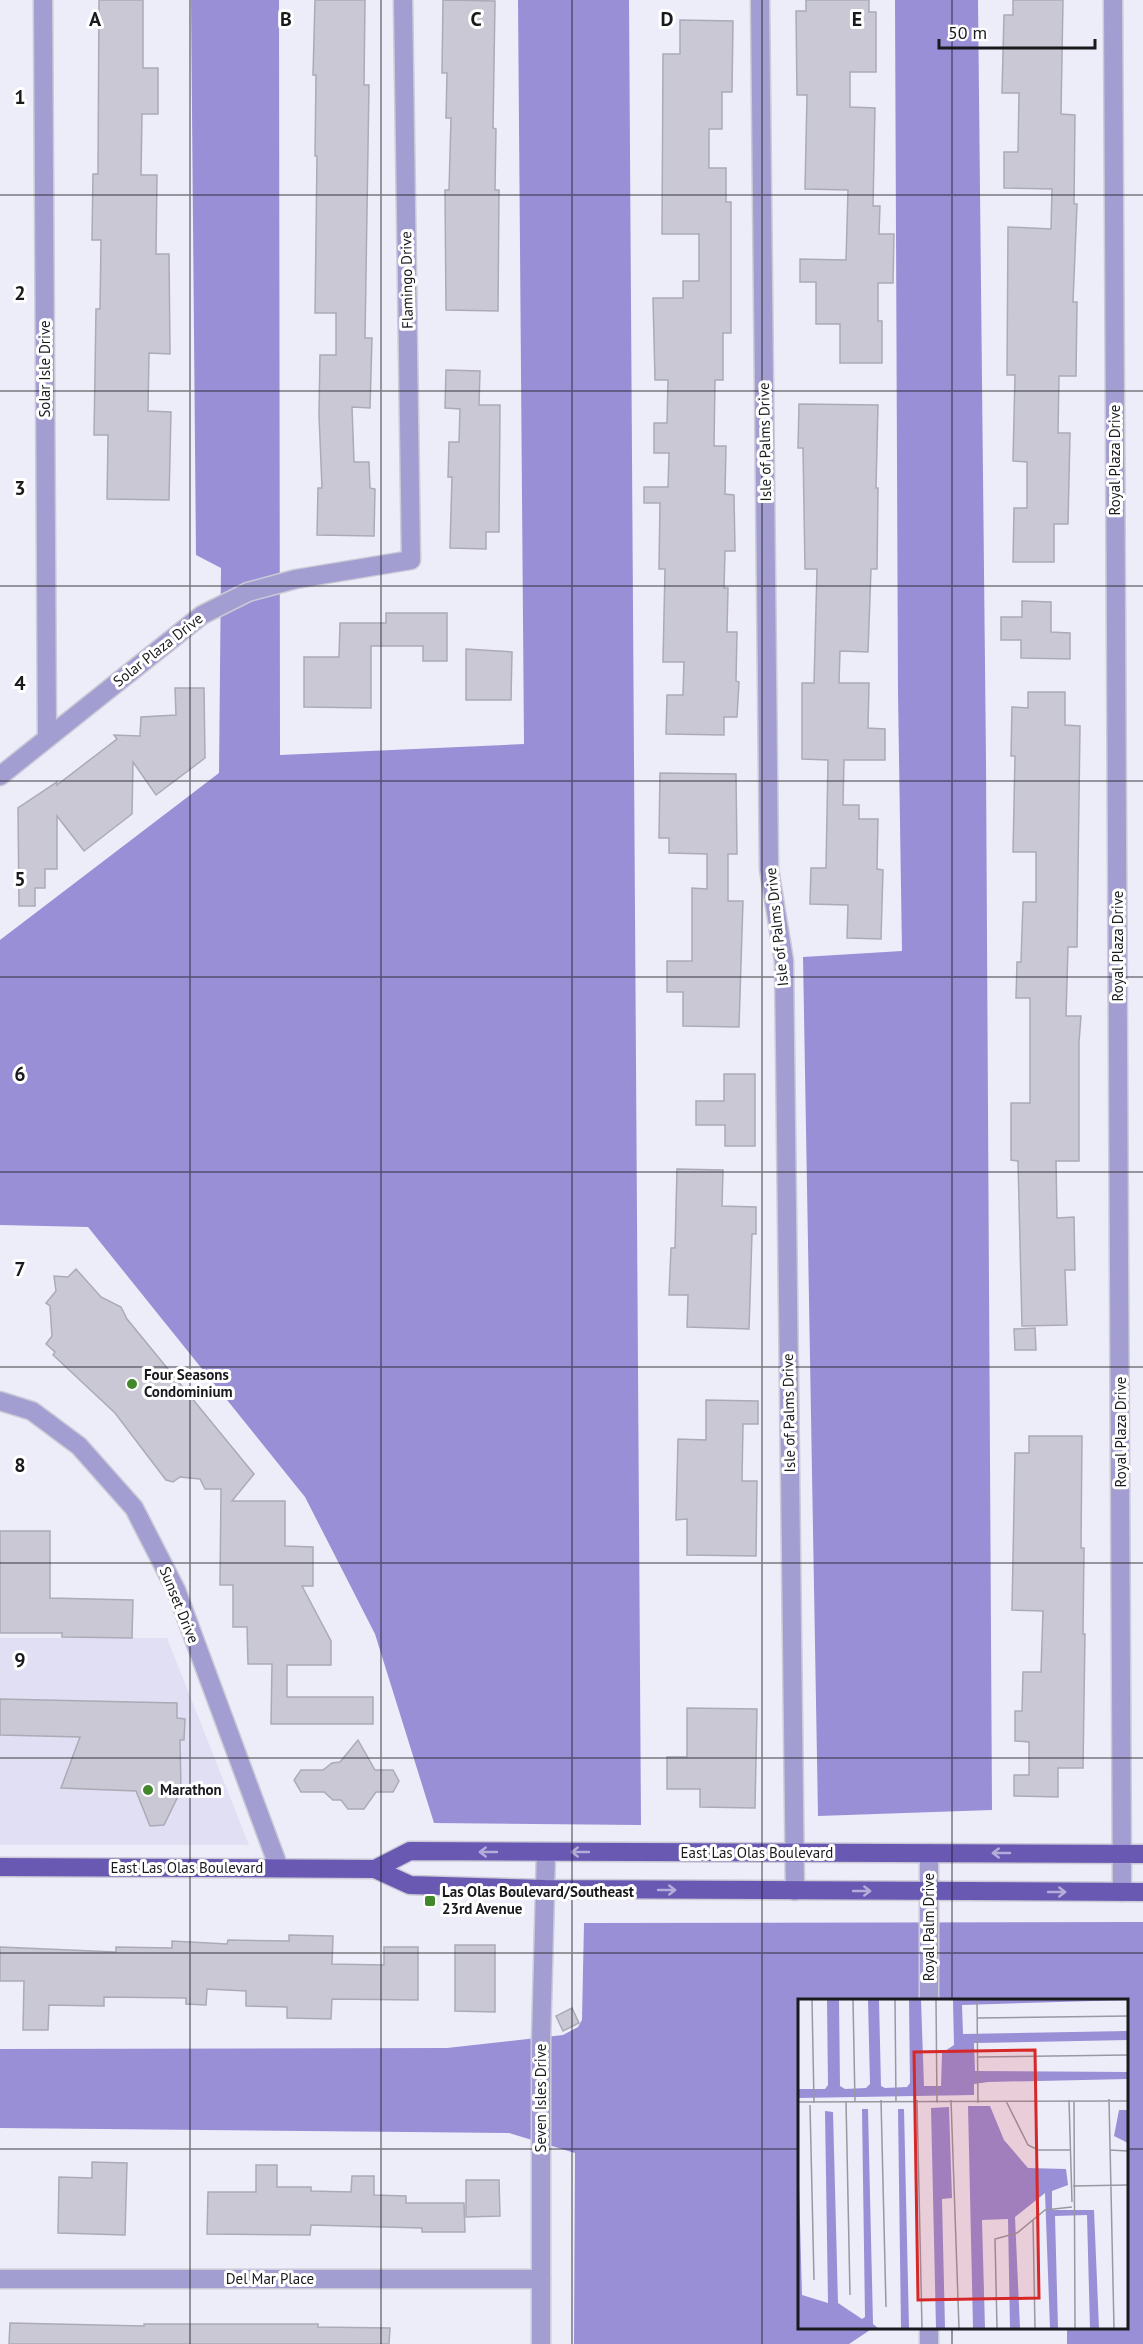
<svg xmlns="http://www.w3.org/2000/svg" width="1143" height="2344" font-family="'PT Sans',sans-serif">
	<rect width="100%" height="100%" fill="#edecf9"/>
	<polygon fill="#e0dff3" points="0,1638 167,1638 249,1845 0,1845"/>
	<g fill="#988fd6">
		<polygon points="191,0 279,0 280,755 524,744 518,0 629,0 641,1825 434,1823 375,1634 305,1497 88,1227 0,1225 0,940 219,773 221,568 196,555"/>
		<polygon points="895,0 978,0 986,761 992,1810 818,1816 803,957 902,951 898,693"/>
		<polygon points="1143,1922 1143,2344 1067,2344 1067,2328 1126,2328 1126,2000 800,2000 800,2328 873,2328 849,2344 574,2344 575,2153 509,2133 0,2128 0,2049 447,2048 563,2035 578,2027 582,2020 584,1923"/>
	</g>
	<g fill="#c9c8d4" stroke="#ababb7" stroke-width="1.5">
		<polygon points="99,0 143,0 143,68 158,68 158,114 142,114 141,175 157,175 156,254 169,254 170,354 149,353 148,411 171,412 169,500 107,499 108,435 94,435 96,309 100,309 101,240 92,240 93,174 98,174"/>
		<polygon points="315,0 365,0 364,85 369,85 365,338 372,338 370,408 352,407 354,462 369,462 370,488 375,489 374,536 317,535 318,488 322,488 319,415 320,355 336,355 336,313 315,313 317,156 315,156 316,75 313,75"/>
		<polygon points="443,0 495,1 493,128 496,129 495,190 499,190 498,311 446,310 445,190 449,190 451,118 446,118 447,73 442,73"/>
		<polygon points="806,0 869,0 869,12 876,12 876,72 850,72 850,107 875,108 873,206 880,206 879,234 894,234 893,283 878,283 878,321 882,321 882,363 840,363 840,324 816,324 816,282 800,282 800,259 846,260 848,190 805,189 807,95 797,95 796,11 806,11"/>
		<polygon points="1013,0 1063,0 1061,114 1075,115 1074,204 1077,204 1073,302 1077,302 1076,376 1059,376 1058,433 1070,433 1068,524 1054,524 1054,562 1013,562 1014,508 1027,508 1027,462 1013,461 1015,375 1007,375 1008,227 1051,229 1052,189 1004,188 1004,152 1018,152 1019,93 1002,93 1004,15 1013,15"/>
		<polygon points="680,20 733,21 732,92 722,92 722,129 709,129 709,168 726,168 726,202 731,202 731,333 723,333 723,380 715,380 714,446 726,446 725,494 734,495 735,551 725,551 724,588 728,588 727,632 737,632 736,681 739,682 737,717 724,717 724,735 666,734 667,695 683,695 684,662 663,662 665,569 659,569 660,503 644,503 644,487 668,487 669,453 654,453 654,423 667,423 668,380 655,380 653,298 683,298 683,281 699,281 699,234 662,234 663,54 680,54"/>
		<polygon points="446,370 480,371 479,405 500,405 499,532 486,532 486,549 450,548 452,477 448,477 449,442 459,442 460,409 445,408"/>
		<polygon points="799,404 878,405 876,488 878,488 877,569 871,569 868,652 840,651 839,683 869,683 868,728 885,729 885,760 844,760 843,805 859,805 859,819 878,819 877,869 883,870 881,939 847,938 848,905 810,904 811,868 826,868 828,760 802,759 802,683 814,683 817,569 805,569 803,448 798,448"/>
		<polygon points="1022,601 1051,602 1051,632 1070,633 1070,659 1021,658 1021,640 1001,640 1001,617 1022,617"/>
		<polygon points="386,613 447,613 447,661 423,661 423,646 371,646 371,708 304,707 304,657 339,657 340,623 386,623"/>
		<polygon points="466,649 512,652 511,700 466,700"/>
		<polygon points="175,688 204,688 205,758 156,795 133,762 132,814 84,851 57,816 57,869 45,869 45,888 35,888 35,906 19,906 18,808 57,782 57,785 117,739 114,735 140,736 141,717 176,715"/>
		<polygon points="1028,692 1065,692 1065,725 1080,726 1077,947 1068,947 1066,1016 1081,1016 1079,1042 1079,1161 1056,1161 1057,1218 1074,1217 1075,1270 1065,1270 1067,1325 1022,1326 1018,1161 1011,1160 1011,1103 1030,1103 1030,998 1016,998 1017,962 1021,962 1023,902 1036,902 1036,852 1013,852 1015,756 1011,756 1012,707 1028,708"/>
		<polygon points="660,773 736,774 737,854 728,854 728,901 743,901 739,1027 683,1026 683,992 667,992 667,961 692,961 692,888 707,889 707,854 669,853 669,838 659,838"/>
		<polygon points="724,1074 755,1074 755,1146 725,1146 725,1125 696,1125 696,1101 724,1101"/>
		<polygon points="677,1169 723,1170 722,1206 756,1207 756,1234 752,1234 749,1329 687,1327 688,1295 669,1295 671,1248 675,1248"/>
		<polygon points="76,1269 101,1297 121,1307 127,1319 254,1474 232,1501 285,1501 285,1546 313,1547 313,1586 302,1586 331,1641 331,1665 287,1665 287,1697 373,1697 373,1724 271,1724 272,1664 248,1664 247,1627 233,1627 233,1585 220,1585 221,1489 205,1489 200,1479 180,1477 173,1482 166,1480 115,1413 53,1355 55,1352 46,1344 52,1336 50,1306 46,1303 56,1291 54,1276 68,1277"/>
		<polygon points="1035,1328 1036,1350 1015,1350 1014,1329"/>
		<polygon points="706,1400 758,1401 758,1424 743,1424 742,1481 757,1481 756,1556 687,1555 687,1519 676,1520 678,1439 706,1440"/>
		<polygon points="1029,1436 1082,1436 1081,1548 1084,1548 1083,1634 1085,1634 1083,1768 1058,1768 1058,1797 1014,1796 1014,1775 1029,1775 1029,1742 1015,1741 1015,1711 1022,1711 1023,1672 1041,1672 1043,1611 1012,1610 1015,1453 1029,1453"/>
		<polygon points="0,1531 50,1531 50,1598 133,1600 132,1638 62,1637 62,1633 0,1633"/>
		<polygon points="0,1699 177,1703 177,1718 185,1719 184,1740 180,1740 181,1790 164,1825 150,1826 136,1791 61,1788 80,1737 0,1735"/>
		<polygon points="687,1708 757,1709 755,1808 700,1807 700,1789 667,1789 667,1757 687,1757"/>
		<polygon points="358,1740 375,1770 393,1770 399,1781 393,1792 376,1792 364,1809 348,1809 341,1800 333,1800 324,1792 301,1792 294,1780 301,1770 323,1770 332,1763 340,1762"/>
		<polygon points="289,1935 333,1936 332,1964 384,1965 384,1947 418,1947 418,2000 332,1999 331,2019 287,2018 287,2007 246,2006 246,1991 207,1989 206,2005 186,2004 186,1998 104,1997 104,2006 49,2005 48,2030 23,2030 24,1981 0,1981 0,1947 116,1952 116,1947 172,1948 172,1941 227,1944 228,1940 289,1941"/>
		<polygon points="455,1945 495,1945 495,2012 455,2011"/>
		<polygon points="572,2008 579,2023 563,2031 556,2016"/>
		<polygon points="92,2162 127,2163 125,2235 58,2233 59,2177 92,2178"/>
		<polygon points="256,2165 277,2165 277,2187 311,2187 311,2191 351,2192 352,2176 374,2176 374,2195 406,2196 406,2203 464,2203 465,2232 422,2232 422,2228 311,2225 310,2235 207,2234 208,2192 256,2192"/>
		<polygon points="466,2180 499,2180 500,2216 466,2217"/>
		<polygon points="10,2323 144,2326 144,2324 318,2324 318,2327 390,2328 389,2344 9,2344"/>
	</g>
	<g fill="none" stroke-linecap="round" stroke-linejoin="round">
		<defs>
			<g id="minor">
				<polyline points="43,0 47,738"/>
				<polyline points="760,0 769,869 784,961 795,1891"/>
				<polyline points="1113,0 1122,1892"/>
				<polyline points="0,776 202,615 248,592 296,579 411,560 403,0"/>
				<polyline points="0,1401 32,1411 79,1446 134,1508 176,1590 279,1868"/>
				<polyline points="929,1853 929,2000"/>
				<polyline points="0,2279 541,2279"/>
				<polyline points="541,2344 541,2042 546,1852"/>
				<polyline points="929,2344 929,2328"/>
			</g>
			<g id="major">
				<polyline points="0,1867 375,1869 410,1885 545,1889 1143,1892"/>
				<polyline points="375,1869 410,1851 1143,1854"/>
			</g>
		</defs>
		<use href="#minor" stroke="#cbcad6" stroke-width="21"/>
		<use href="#major" stroke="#cbcad6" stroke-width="21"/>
		<use href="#minor" stroke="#a39ed1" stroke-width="18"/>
		<use href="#major" stroke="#6959b3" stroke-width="18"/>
	</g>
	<defs><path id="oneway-shaft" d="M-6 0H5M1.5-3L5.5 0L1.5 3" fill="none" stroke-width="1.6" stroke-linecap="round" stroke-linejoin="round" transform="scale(1.5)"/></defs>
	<g stroke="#b4acd9">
		<use href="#oneway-shaft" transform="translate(488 1852) rotate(-180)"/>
		<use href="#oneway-shaft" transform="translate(580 1852) rotate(-180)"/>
		<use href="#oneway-shaft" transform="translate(1001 1853) rotate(-180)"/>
		<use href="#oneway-shaft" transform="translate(667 1890)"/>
		<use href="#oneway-shaft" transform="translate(862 1891)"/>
		<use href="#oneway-shaft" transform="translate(1057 1892)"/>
	</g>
	<path fill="none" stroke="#1a191e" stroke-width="1.5" stroke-opacity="0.55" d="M190 0V2344M381 0V2344M572 0V2344M762 0V2344M952 0V2000M0 195H1143M0 391H1143M0 586H1143M0 781H1143M0 977H1143M0 1172H1143M0 1367H1143M0 1563H1143M0 1758H1143M0 1953H1143M0 2149H800M1126 2149H1143M952 2328V2344"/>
	<g fill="#42872b" stroke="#fff" stroke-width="2">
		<circle cx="132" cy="1384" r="6"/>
		<circle cx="148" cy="1790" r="6"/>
		<rect x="424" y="1895" width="12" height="12" rx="3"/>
	</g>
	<g text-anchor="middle" stroke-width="6" stroke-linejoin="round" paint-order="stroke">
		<g font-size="15" fill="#1a191e" stroke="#fff">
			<text transform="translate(407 280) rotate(-91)" y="5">Flamingo Drive</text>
			<text transform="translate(45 369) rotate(-90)" y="5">Solar Isle Drive</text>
			<text transform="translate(765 442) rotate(-91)" y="5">Isle of Palms Drive</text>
			<text transform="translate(1115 460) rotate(-90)" y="5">Royal Plaza Drive</text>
			<text transform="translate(158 650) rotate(-38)" y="5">Solar Plaza Drive</text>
			<text transform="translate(777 927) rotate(-96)" y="5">Isle of Palms Drive</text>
			<text transform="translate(1118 946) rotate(-90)" y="5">Royal Plaza Drive</text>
			<text transform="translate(789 1413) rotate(-91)" y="5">Isle of Palms Drive</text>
			<text transform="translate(1121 1432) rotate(-90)" y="5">Royal Plaza Drive</text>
			<text transform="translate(179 1605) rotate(68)" y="5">Sunset Drive</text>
			<text x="757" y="1858">East Las Olas Boulevard</text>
			<text x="187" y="1873">East Las Olas Boulevard</text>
			<text transform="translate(929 1927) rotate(-90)" y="5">Royal Palm Drive</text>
			<text transform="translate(541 2098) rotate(-90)" y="5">Seven Isles Drive</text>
			<text x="270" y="2284">Del Mar Place</text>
		</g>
		<g font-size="15" font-weight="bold" fill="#1a191e" stroke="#fff" text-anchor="start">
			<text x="144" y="1380">Four Seasons<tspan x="144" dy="17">Condominium</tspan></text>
			<text x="160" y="1795">Marathon</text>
			<text x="442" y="1897">Las Olas Boulevard/Southeast<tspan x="442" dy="17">23rd Avenue</tspan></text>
		</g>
	</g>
	<g transform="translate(798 1999)">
		<rect width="330" height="330" fill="#edecf9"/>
		<path d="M29 1H41L42 87 47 90 68 89 72 85 70 1H81L83 87 87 89 109 88 112 84 111 1H123L126 87H143L144 54 156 46 155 1H330L164 6 165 35 330 32V41L176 44 177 72 330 73V80L190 83 176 85V96L0 99V76V90H27L30 86ZM170 107H192L206 141 230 169 268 170 270 186 254 192V211H296L301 329H292L289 216 257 217 260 329H252L247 194 217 218 222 329H212L210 220 184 221 187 329H175ZM151 108 154 199 144 200 147 329H138L133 109ZM64 110H70L75 325 80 329H0V149L4 296 30 304 27 112 35 113 40 304 64 320 67 318ZM100 110H106L111 329H103ZM321 111H330V144L316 137Z" fill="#988fd6"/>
		<path fill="none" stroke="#9998a1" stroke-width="1.5" d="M14 1 16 104M55 1 57 103M97 1 98 103M138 1 139 104M179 1 180 104M179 19 330 17M180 58 330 56M311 100 316 329M83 101 88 308M119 101 124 329M153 101 161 329M271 101 274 203M48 102 52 296M208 102 230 146 240 151H272M276 102 277 329M0 103 330 102M12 106 16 281M312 151 330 152M275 187 330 186M235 221 237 329M199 329 197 240 219 234 247 211 274 208"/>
		<path fill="#d62828" fill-opacity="0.15" stroke="#d62828" stroke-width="3" d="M237 51 241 299 120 301 116 53Z"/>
		<rect width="330" height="330" fill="none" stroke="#1a191e" stroke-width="3"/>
	</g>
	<g font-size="20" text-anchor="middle" font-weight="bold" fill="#1a191e" stroke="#fff" stroke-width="6" stroke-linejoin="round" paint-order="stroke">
		<text x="95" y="26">A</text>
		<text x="286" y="26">B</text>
		<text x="476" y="26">C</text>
		<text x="667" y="26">D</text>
		<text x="857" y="26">E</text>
		<text x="20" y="104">1</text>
		<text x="20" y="300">2</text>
		<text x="20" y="495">3</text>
		<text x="20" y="690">4</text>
		<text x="20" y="886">5</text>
		<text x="20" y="1081">6</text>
		<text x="20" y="1276">7</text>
		<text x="20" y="1472">8</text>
		<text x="20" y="1667">9</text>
	</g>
	<path d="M939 39v9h156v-9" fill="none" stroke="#1a191e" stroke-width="3"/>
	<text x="948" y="39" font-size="18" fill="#1a191e" stroke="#ffffff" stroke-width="4.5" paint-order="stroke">50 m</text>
</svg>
